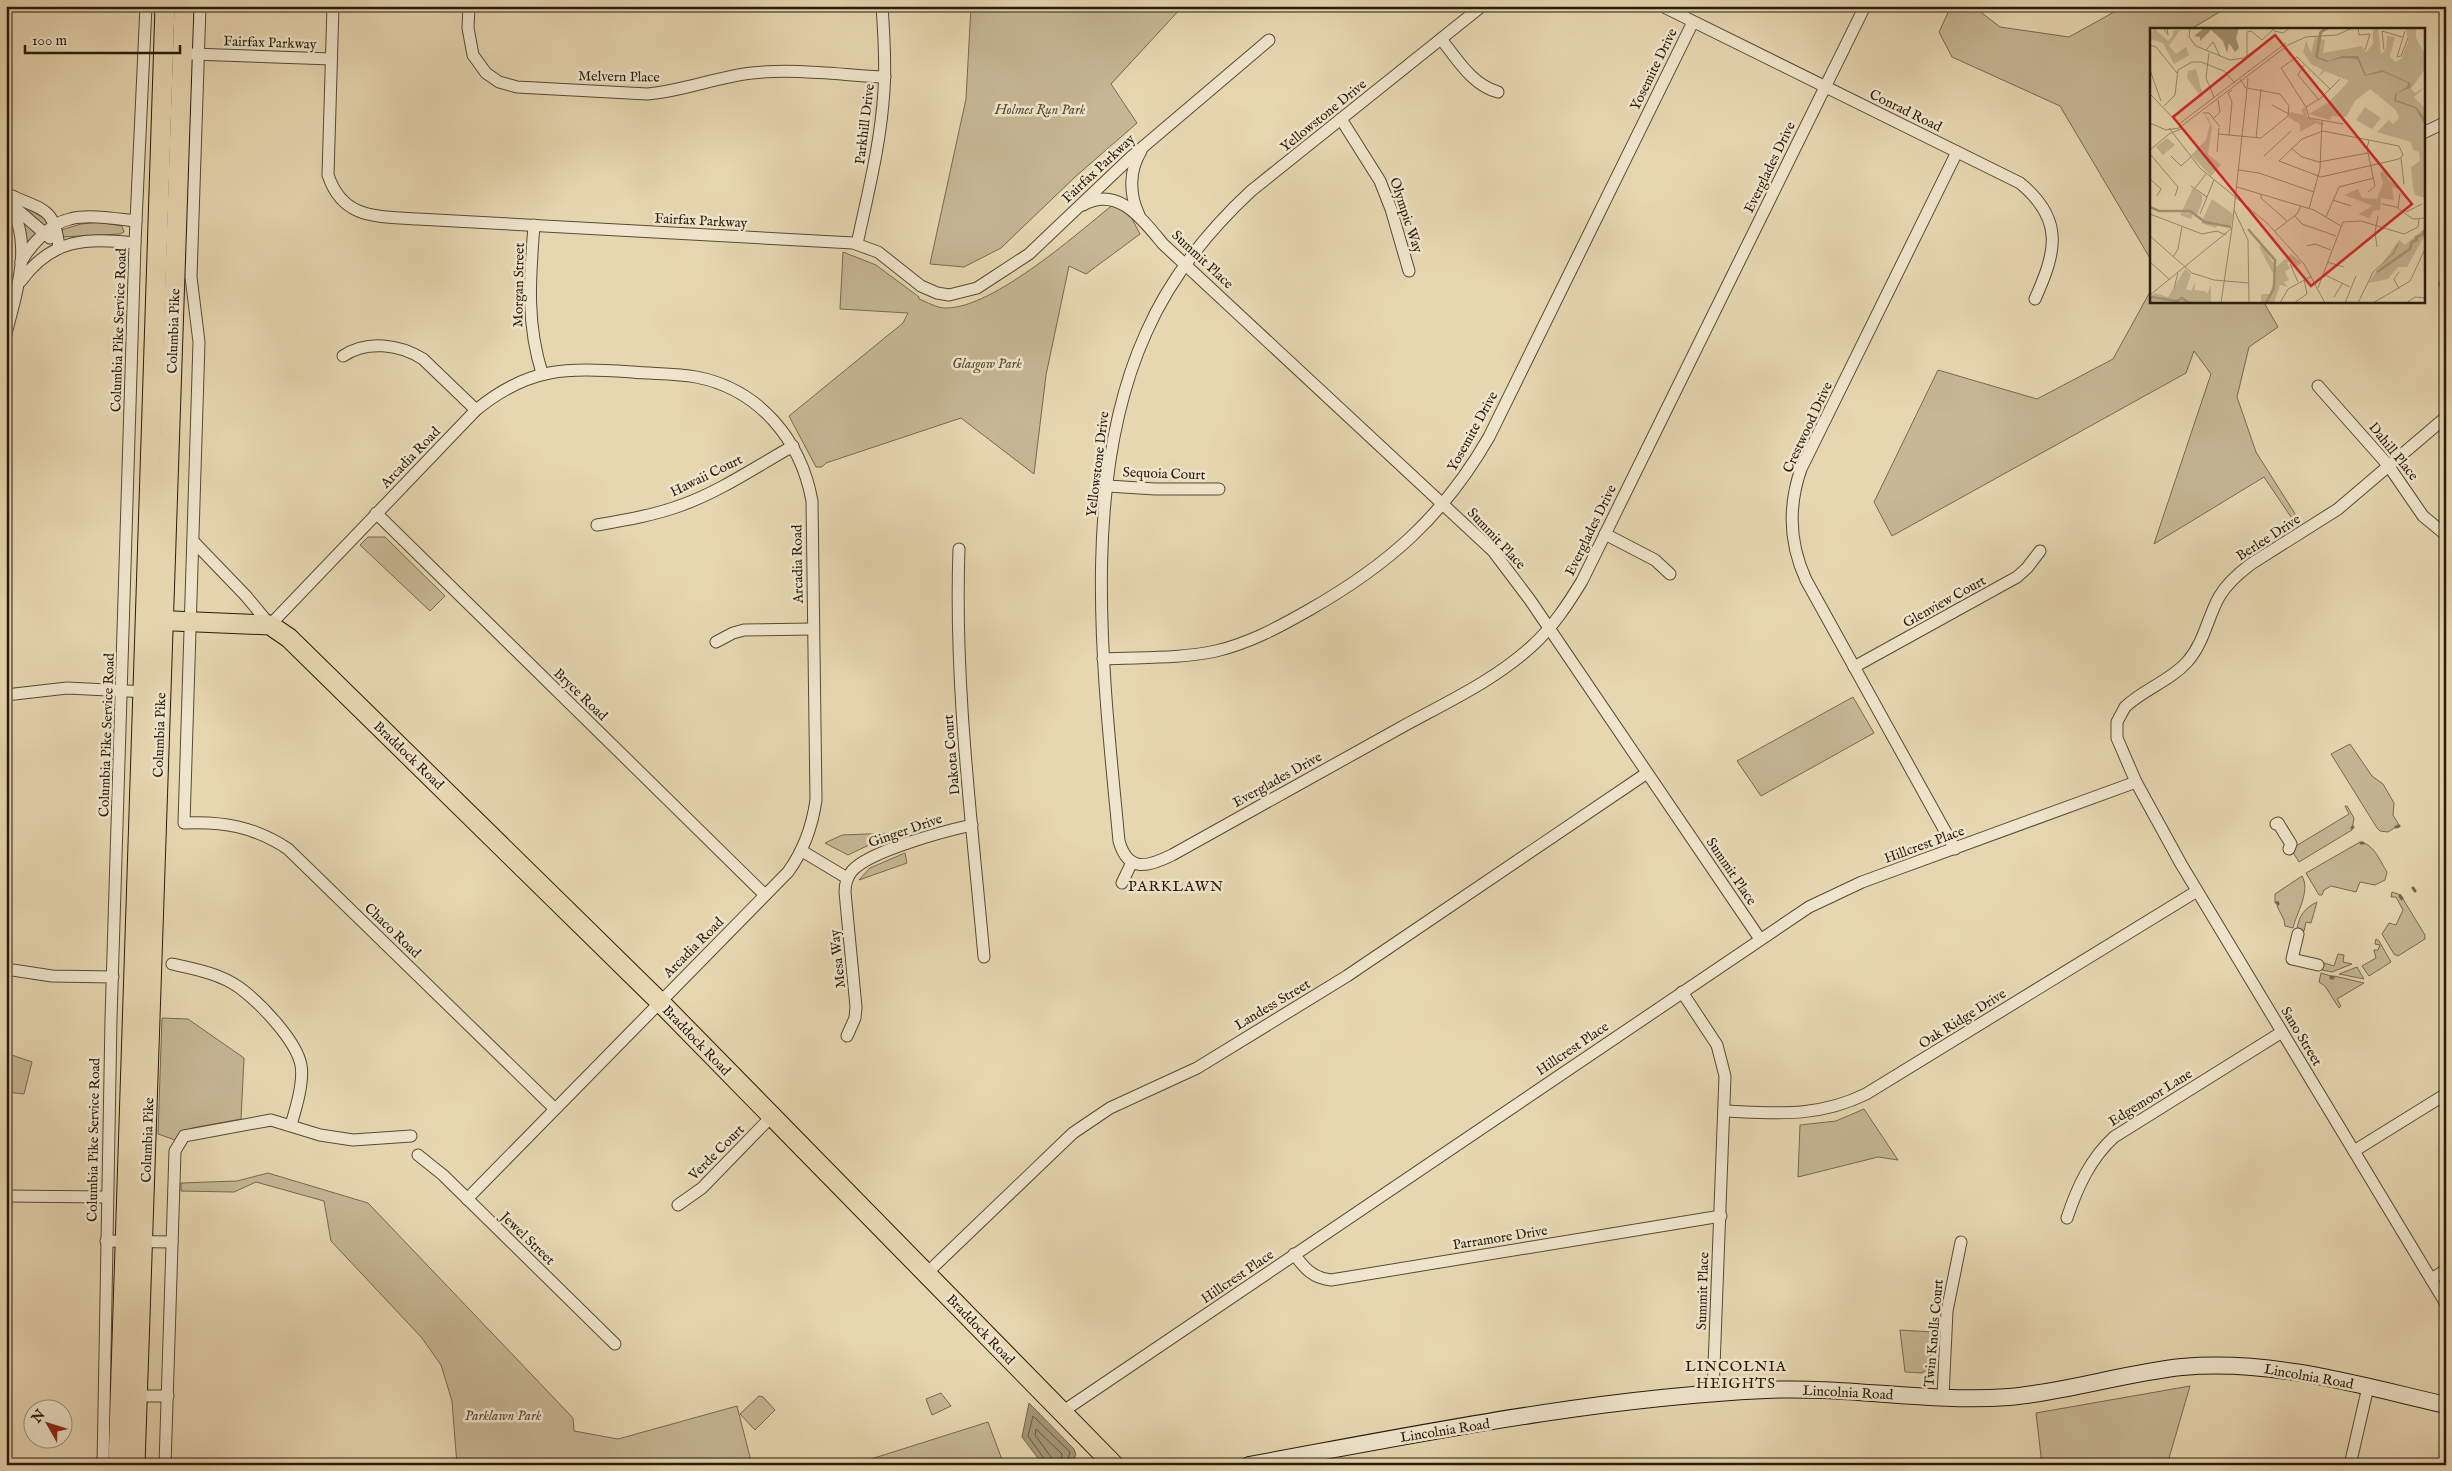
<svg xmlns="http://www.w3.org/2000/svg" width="2452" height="1471" font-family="'IM FELL English',serif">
	<rect width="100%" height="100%" fill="#e7d7b1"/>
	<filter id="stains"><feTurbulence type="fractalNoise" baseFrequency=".004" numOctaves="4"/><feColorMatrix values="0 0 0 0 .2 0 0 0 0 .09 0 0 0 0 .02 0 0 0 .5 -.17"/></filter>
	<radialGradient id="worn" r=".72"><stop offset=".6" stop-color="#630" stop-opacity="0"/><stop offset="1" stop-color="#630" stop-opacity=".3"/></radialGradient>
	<g fill="#c6b795" stroke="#766950">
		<polygon points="971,6 1183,6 1111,84 1137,123 1075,177 1001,248 964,267 930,264 966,99"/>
		<polygon points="1951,6 1973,6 2000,27 2069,37 2125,6 2228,7 2191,29 2151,29 2151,260 2060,106 1952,57 1939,32"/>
		<path d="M1121 198 1140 234 1086 274 1069 266 1046 375 1034 474 961 418 826 463 822 467H816L789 416 903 323 908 313 840 309 843 252 876 265 919 297V299C927 302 937 308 945 308 994 309 1081 230 1121 198Z"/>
		<polygon points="22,205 44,216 48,224 45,227"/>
		<polygon points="21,219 39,232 27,246"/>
		<polygon points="99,222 122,226 124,232 120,234 62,237 61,230 81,224"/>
		<polygon points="2151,290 2151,301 2263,301 2278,327 2249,347 2237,397 2256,452 2297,517 2293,520 2264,477 2154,544 2211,374 2194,351 2186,373 1892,536 1874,502 1938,370 2037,399 2113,359"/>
		<polygon points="368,537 385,537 445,596 430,611 360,545"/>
		<polygon points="1853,697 1874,733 1761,796 1737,761"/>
		<polygon points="2350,744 2372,776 2383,784 2394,803 2393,815 2399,825 2388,832 2380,831 2377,828 2331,754"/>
		<polygon points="2345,806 2347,806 2354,818 2352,830 2299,862 2291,849 2349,814"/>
		<polygon points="894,833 848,855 825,843 842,835"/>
		<path d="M2360 842C2374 844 2380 861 2387 872L2385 880 2375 885 2360 882 2356 892 2331 886 2324 890 2322 895H2319L2306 873Z"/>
		<polygon points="905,853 907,863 859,880 870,868"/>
		<path d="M2302 876C2311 891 2296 914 2293 928L2285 926 2284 920 2277 906 2279 904 2278 901 2275 903V894Z"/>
		<polygon points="2392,892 2401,895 2399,896 2401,900 2403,899 2425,935 2425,939 2398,956 2394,954 2382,934 2389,923 2396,925 2403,910 2396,897 2391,897"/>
		<path d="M2317 902 2311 923 2306 922 2304 931 2297 929C2299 915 2305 908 2317 902Z"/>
		<polygon points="2376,939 2379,941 2391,962 2369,976 2362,966 2376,958 2374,950 2378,950 2380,945 2375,944"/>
		<polygon points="2338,954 2344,955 2343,962 2352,964 2332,972 2322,970 2324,963 2334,966"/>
		<polygon points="2357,967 2364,979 2339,974"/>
		<polygon points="2321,973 2331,976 2330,979 2334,979 2334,976 2364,983 2337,999 2341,1006 2339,1008 2325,986 2319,982"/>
		<polygon points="162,1018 188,1019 244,1058 241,1119 192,1128 175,1140 158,1134"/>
		<polygon points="6,1053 32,1062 24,1094 6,1092"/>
		<polygon points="1864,1109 1898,1160 1878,1157 1798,1177 1800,1125 1836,1121"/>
		<polygon points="268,1173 368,1203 573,1418 574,1431 618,1439 737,1406 752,1465 457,1465 452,1401 441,1365 422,1338 331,1241 324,1201 256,1182 234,1192 181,1191 181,1183 237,1181"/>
		<polygon points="1900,1330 1932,1332 1930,1368 1922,1373 1905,1372"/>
		<polygon points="2190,1386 2167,1465 2042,1465 2036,1413"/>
		<polygon points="941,1393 951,1406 932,1415 926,1399"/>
		<polygon points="759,1396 763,1397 775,1410 755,1430 740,1414"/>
		<polygon points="988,1422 1004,1465 873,1465 871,1459"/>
	</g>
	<polygon fill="#a69779" stroke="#73654d" points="1029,1403 1074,1449 1076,1455 1070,1465 1043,1465 1022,1437"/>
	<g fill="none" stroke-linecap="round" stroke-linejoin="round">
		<g stroke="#665942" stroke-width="1">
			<polyline points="1046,1465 1045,1460 1028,1436 1033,1416 1070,1452 1066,1465"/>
			<polyline points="1053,1465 1051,1457 1035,1435 1036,1429 1062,1454 1060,1465"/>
		</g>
		<g stroke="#73654d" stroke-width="3">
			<polyline points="2396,827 2399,826"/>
			<polyline points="2352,828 2353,827"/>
			<polyline points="2361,843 2363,843"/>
			<polyline points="2413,888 2415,891"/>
			<polyline points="2400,896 2402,898"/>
			<polyline points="2277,903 2278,904"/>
			<polyline points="2331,977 2333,977"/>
		</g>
		<defs>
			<g id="street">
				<path d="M200 6 191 277 199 342 184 823C223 821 255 827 288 849L555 1109"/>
				<path d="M333 6 328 175C343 220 377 216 418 219L853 243 878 252 921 286 937 293 949 295 977 288 1029 254 1130 158 1269 40"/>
				<path d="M469 6 468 28 473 55 486 73 499 82 517 87 647 94C684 91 716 77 752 73 795 68 841 75 885 77"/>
				<path d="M1482 6 1251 191C1207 232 1170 278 1146 333 1078 483 1104 681 1119 841 1128 873 1148 867 1172 855 1248 813 1324 770 1400 728 1445 703 1494 681 1532 646 1553 627 1568 604 1582 581L1865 6"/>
				<path d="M1662 6 2020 183C2065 220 2056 252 2035 299"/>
				<path d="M1441 39C1457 59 1472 85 1498 92"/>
				<polyline points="192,54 331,59"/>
				<polyline points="1341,119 1380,181 1391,209 1409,271"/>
				<polyline points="2423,133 2446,122"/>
				<path d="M6 193C41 211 54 204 59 247"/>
				<path d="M6 199C35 239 17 290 6 334"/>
				<path d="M1083 205C1118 185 1143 220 1163 244L1493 551 1530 600 1760 939"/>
				<polyline points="13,206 50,238"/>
				<path d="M1139 215C1129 194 1129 171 1141 151"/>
				<path d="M534 225C530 278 526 322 542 373"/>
				<path d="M857 244C868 193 881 142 884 90 886 62 884 34 882 6"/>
				<path d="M21 262C30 246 50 223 70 219 90 214 116 219 136 221"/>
				<path d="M21 281C52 238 86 238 135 243"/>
				<polyline points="2445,284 2446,285"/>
				<path d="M343 356C367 340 399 344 423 359L476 410"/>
				<polyline points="2318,386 2388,465 2423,516 2446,535"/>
				<path d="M2446 417 2338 509 2251 564C2239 573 2227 583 2219 597 2207 619 2204 643 2187 662 2170 681 2144 689 2125 707L2117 722V738L2136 782 2181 864 2446 1304"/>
				<polyline points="1108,486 1155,489 1219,489"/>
				<polyline points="376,513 765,895"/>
				<path d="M597 525C626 520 655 515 682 505 721 491 757 466 793 446"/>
				<polyline points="1605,534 1655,560 1670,574"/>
				<path d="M193 541 246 596 270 625 476 410C530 366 566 368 632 372 653 374 676 373 696 377 759 389 801 440 812 501L816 800C812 828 804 850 788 872L467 1199"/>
				<path d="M959 549C954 685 972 822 984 957"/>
				<polyline points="716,642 733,633 744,630 813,629"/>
				<path d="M1103 659C1140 657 1179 659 1216 651 1250 643 1279 627 1309 610 1388 565 1443 517 1489 437L1693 22"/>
				<polyline points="1854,667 2017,577 2027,568 2040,551"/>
				<polyline points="6,695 67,688 148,692"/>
				<polyline points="2276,824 2278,823 2291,844 2289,849"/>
				<path d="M1955 849 1806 580C1789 543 1788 506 1801 469L1957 152"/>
				<polyline points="802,851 847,878"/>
				<polyline points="1122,883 1132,862"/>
				<polyline points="2298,934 2292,959 2318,965"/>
				<path d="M172 964C195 969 221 974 240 988 260 1003 296 1040 301 1065 304 1082 296 1108 291 1125"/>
				<polyline points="6,969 52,976 113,977"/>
				<polyline points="1682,992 1717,1045 1725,1076 1713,1393"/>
				<path d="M847 1036 855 1018 856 1007 845 892C845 885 847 877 852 871 869 851 945 831 972 825"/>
				<path d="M1724 1111C1776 1113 1817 1118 1866 1094L2197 891"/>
				<polyline points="2354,1151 2446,1094"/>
				<polyline points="418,1155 443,1175 615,1344"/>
				<polyline points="6,1196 106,1197"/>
				<polyline points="678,1205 702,1188 772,1116"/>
				<path d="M2067 1218C2077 1188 2090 1159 2114 1137L2282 1032"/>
				<polyline points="106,1241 172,1242"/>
				<path d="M1294 1254C1305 1269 1313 1278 1331 1280L1721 1216"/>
				<polyline points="927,1273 1073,1133 1110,1108 1197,1068 1347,976 1647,773"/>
				<polyline points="2431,1279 2446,1270"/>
				<polyline points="139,1396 168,1396"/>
				<polyline points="1943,1397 1947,1311 1961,1242"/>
				<polyline points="1062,1412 1809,907 1862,882 2136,782"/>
				<polyline points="103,1465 111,1019 135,243 146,6"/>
				<polyline points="165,1465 175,1151 184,1136 271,1120 320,1135 353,1140 411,1136"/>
				<polyline points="2350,1465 2368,1387"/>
			</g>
			<path id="secondary" d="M1249 1465C1419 1434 1592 1398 1766 1390 1847 1386 1928 1403 2009 1397 2067 1392 2124 1373 2182 1367 2273 1359 2358 1385 2446 1405"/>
			<g id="primary">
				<polyline points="150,620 270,625 289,638 660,1002 1114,1465"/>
				<polyline points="118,1465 165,6"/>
				<polyline points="135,1465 184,6"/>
			</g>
		</defs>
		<use href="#street" stroke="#574a34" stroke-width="13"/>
		<use href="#secondary" stroke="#271b0b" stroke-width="18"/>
		<use href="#primary" stroke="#271b0b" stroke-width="21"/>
		<use href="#street" stroke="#efe5cc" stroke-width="11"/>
		<use href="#secondary" stroke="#efe5cc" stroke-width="16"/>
		<use href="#primary" stroke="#e7d7b1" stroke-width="19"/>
	</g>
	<g text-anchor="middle" stroke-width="5" stroke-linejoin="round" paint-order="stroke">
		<g font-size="14" fill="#271b0b" stroke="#efe5cc">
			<text transform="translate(270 42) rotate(2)" y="5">Fairfax Parkway</text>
			<text transform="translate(1653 69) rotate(-64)" y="5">Yosemite Drive</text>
			<text transform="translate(619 76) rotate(1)" y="5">Melvern Place</text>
			<text transform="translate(1906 110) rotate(26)" y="5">Conrad Road</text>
			<text transform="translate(1323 115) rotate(-39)" y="5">Yellowstone Drive</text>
			<text transform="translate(864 124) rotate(-83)" y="5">Parkhill Drive</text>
			<text transform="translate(1769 167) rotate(-64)" y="5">Everglades Drive</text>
			<text transform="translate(1098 168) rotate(-43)" y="5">Fairfax Parkway</text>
			<text transform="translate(1407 215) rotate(72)" y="5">Olympic Way</text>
			<text transform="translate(701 220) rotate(3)" y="5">Fairfax Parkway</text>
			<text transform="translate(1203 259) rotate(43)" y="5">Summit Place</text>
			<text transform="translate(518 285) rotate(-89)" y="5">Morgan Street</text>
			<text transform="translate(118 330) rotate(-88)" y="5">Columbia Pike Service Road</text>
			<text transform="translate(173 331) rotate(-88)" y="5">Columbia Pike</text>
			<text transform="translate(1807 427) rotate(-65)" y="5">Crestwood Drive</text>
			<text transform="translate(1472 431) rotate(-61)" y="5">Yosemite Drive</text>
			<text transform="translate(2394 451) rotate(51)" y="5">Dahill Place</text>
			<text transform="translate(410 457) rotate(-46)" y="5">Arcadia Road</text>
			<text transform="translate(1097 464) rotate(-83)" y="5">Yellowstone Drive</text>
			<text transform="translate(1164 473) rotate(2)" y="5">Sequoia Court</text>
			<text transform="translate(706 475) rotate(-26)" y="5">Hawaii Court</text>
			<text transform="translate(1590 530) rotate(-64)" y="5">Everglades Drive</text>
			<text transform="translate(2268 537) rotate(-33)" y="5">Berlee Drive</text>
			<text transform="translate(1497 538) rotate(47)" y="5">Summit Place</text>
			<text transform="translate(797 564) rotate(-91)" y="5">Arcadia Road</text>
			<text transform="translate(1944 601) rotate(-29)" y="5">Glenview Court</text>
			<text transform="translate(581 694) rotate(44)" y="5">Bryce Road</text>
			<text transform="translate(106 735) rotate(-88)" y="5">Columbia Pike Service Road</text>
			<text transform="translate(159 735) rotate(-88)" y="5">Columbia Pike</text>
			<text transform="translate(409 755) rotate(44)" y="5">Braddock Road</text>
			<text transform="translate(951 755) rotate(-95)" y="5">Dakota Court</text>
			<text transform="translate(1277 779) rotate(-29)" y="5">Everglades Drive</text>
			<text transform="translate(905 830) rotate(-19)" y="5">Ginger Drive</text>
			<text transform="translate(1924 844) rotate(-20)" y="5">Hillcrest Place</text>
			<text transform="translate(1732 871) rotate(56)" y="5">Summit Place</text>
			<text transform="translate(393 930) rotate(44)" y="5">Chaco Road</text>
			<text transform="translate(693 947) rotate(-45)" y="5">Arcadia Road</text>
			<text transform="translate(837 959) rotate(-96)" y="5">Mesa Way</text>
			<text transform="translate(1272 1004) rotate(-31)" y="5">Landess Street</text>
			<text transform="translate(1962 1018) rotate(-32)" y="5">Oak Ridge Drive</text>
			<text transform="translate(2302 1036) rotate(59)" y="5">Sano Street</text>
			<text transform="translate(697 1040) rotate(46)" y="5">Braddock Road</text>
			<text transform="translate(1572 1048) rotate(-34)" y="5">Hillcrest Place</text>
			<text transform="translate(2150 1097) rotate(-32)" y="5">Edgemoor Lane</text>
			<text transform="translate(93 1140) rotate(-89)" y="5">Columbia Pike Service Road</text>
			<text transform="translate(147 1140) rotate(-88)" y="5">Columbia Pike</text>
			<text transform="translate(716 1152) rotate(-45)" y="5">Verde Court</text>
			<text transform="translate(1500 1237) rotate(-9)" y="5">Parramore Drive</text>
			<text transform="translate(528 1238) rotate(44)" y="5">Jewel Street</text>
			<text transform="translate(1237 1276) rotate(-34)" y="5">Hillcrest Place</text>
			<text transform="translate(1702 1291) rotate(-88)" y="5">Summit Place</text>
			<text transform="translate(981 1329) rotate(46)" y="5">Braddock Road</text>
			<text transform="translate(1933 1333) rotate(-85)" y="5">Twin Knolls Court</text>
			<text transform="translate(2309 1376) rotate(10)" y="5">Lincolnia Road</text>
			<text transform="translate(1848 1392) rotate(3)" y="5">Lincolnia Road</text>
			<text transform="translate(1445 1430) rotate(-9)" y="5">Lincolnia Road</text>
		</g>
		<g font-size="14" font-style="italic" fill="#574a34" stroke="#efe5cc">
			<text x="1040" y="114">Holmes Run Park</text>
			<text x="987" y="368">Glasgow Park</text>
			<text x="503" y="1420">Parklawn Park</text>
		</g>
		<g font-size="15" letter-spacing="1" fill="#271b0b" stroke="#efe5cc">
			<text x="1176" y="891">PARKLAWN</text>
			<text x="1736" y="1371">LINCOLNIA<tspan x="1736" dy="17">HEIGHTS</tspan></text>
		</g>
	</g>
	<g transform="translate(2150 28)">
		<rect width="275" height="275" fill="#e7d7b1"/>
		<path d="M223 0H228L231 26 236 22 237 8 245 9 240 28 245 34 251 31 258 14 256 0H266V10L275 26V41L261 61 265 65 275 59 264 69 275 80V170L265 167 263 159 261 139 270 133 269 124 263 122 261 114 227 104 239 92 243 96 249 90 246 82 220 61 205 73 196 89 182 88 180 92 159 86 179 74 199 53 175 43 168 49 173 42 161 36 153 24 156 13 161 25 165 9 175 12 173 25 212 18 216 24 223 16ZM5 1 18 13 23 8V3L30 2 19 18 26 26 36 19 39 27 24 36 13 15 0 11V5ZM46 41 53 68 51 69 37 50 38 43ZM155 79 157 89 174 95 173 98 166 95 150 104V96L138 89 140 84 154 87 151 82ZM215 79 231 90 222 101 206 92ZM53 85 59 91 62 99 58 126 71 137 61 148 41 127 56 112 60 96ZM17 110 25 117 13 127 6 119ZM235 141 238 151 249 161 242 159 244 172 231 170 230 182 223 183 218 194 219 190 208 186 223 178 194 167 208 161 212 170 227 171 233 155 230 145ZM43 160 52 167V174L47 187 43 186 41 191 30 187ZM62 171 83 186 81 199 68 195 66 200 51 195ZM275 200V207L257 239H248L238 251 218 255 249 212 255 217ZM112 217 126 239 141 226 152 235 142 240 140 234 137 235 140 240 135 244 139 252 134 254 138 259 130 257 124 275H111V266H120L125 249 109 219ZM35 241 41 246 36 261 41 263 45 254V262L55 263 57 266 61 257V275H0V269L5 265 18 269Z" fill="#c6b795"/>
		<path d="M54 0H89L86 10 89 20 85 24 79 15 77 25 73 13 61 2 50 13V9L44 8ZM174 0H180L172 5 168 29 179 33 192 28H208L216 47 232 42 258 54 261 56 260 60 247 65 246 72 266 79 275 90V97L265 80 244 73 245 66 257 59 258 55 233 44 215 48 207 31 192 30 176 34 165 29 169 4Z" fill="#a69779"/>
		<path fill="none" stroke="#a69779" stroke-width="2.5" d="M0 179 9 183H40L55 194 81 199M98 201 125 232 124 260 116 275M227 244 260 221 262 214 267 212 266 209 272 207 275 202M1 269 27 273 32 270 39 275"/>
		<path fill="none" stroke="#9a8c6f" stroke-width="1" d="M13 0 18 7 17 0M40 0 39 9 46 18 80 32 94 30 112 17M208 0 209 7 220 6 215 22M124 3 133 5 140 0M255 3 247 29 251 28 258 10M0 17 6 19 27 45M56 22 63 14 70 28M234 22 232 3 252 9M59 25 56 50 64 69M97 28V4L101 3 112 12 125 0M154 37 148 47 169 72M0 42 11 73M180 61 147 29 131 40 156 79 159 90 193 96M0 66 29 96 136 15M122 77 139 86M14 78 25 67 28 42 42 34H51L74 43 85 55M156 79 171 70 190 51M53 85H59L70 99M64 90 70 84 68 72M0 95 16 102 29 100 138 17 156 9 187 7 202 0M19 100 50 140 117 195 154 236 175 275M68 106 111 110 138 88 139 78 130 66 97 60 98 50M79 107 82 74 78 65 82 62M106 110 111 61M141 120 152 129 169 134 218 125M0 122 19 106 33 100M67 124 69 100M0 126 28 159 25 168M21 128 31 138 41 129M114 128 141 103M251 130 254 156M129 133 152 111 173 103 249 118 253 127M129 133 171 149 249 131 253 127M89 142 109 145 164 164M0 151 11 161 7 168M41 158 57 169M87 159 164 182 191 198M45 160 56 146M218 164 225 158 217 120 219 112M111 166V170L137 193M183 172 201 178M232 176 246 179 263 191 275 190M248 180 250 165M159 181 170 141 172 93M84 182 98 212 99 275M256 184 272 176M0 186 52 206 67 203 76 207M50 186 64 152M145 188 152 196 186 208M176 189 189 159 224 150M125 203 147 186 151 178M0 208 42 245 64 252 99 255M157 218 165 216 181 222M227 219 225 204 228 188M23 229 28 221 32 198M0 234 20 252M177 234 194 239M140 236 148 254M249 244 244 251 249 261M173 246 200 259M24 260 28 245M168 260 193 194 211 193 254 206 268 199 269 191M0 267 82 200 97 62 90 51M184 269 192 256M71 275 82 200M130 275 138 261 162 248M144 275 157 266 154 251M195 275 206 248M208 275 223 244 243 226 248 216M223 275 260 253 275 221M256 275 265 269 275 270"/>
		<path fill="#d62828" fill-opacity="0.15" stroke="#d62828" stroke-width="2.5" d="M125 7 262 176 161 258 23 89Z"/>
		<rect width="275" height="275" fill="none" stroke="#271b0b" stroke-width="2.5"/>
	</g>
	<rect width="2452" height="1471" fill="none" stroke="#e7d7b1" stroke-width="25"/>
	<rect x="8" y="8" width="2437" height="1456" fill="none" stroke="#271b0b" stroke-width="2.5"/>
	<rect x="12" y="12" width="2427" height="1446" fill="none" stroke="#271b0b"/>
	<g transform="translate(48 1424) rotate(309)"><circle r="24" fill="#efe5cc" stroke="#9f947f"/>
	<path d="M0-4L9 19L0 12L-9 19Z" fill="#8f2418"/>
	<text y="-8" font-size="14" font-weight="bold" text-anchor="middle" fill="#271b0b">N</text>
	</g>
	<path d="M25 45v8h155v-8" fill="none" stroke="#271b0b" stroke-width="2.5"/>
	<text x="32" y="45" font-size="15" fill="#271b0b" stroke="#efe5cc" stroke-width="4" paint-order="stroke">100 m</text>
	<rect width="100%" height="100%" filter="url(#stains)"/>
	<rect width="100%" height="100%" fill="url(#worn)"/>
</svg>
